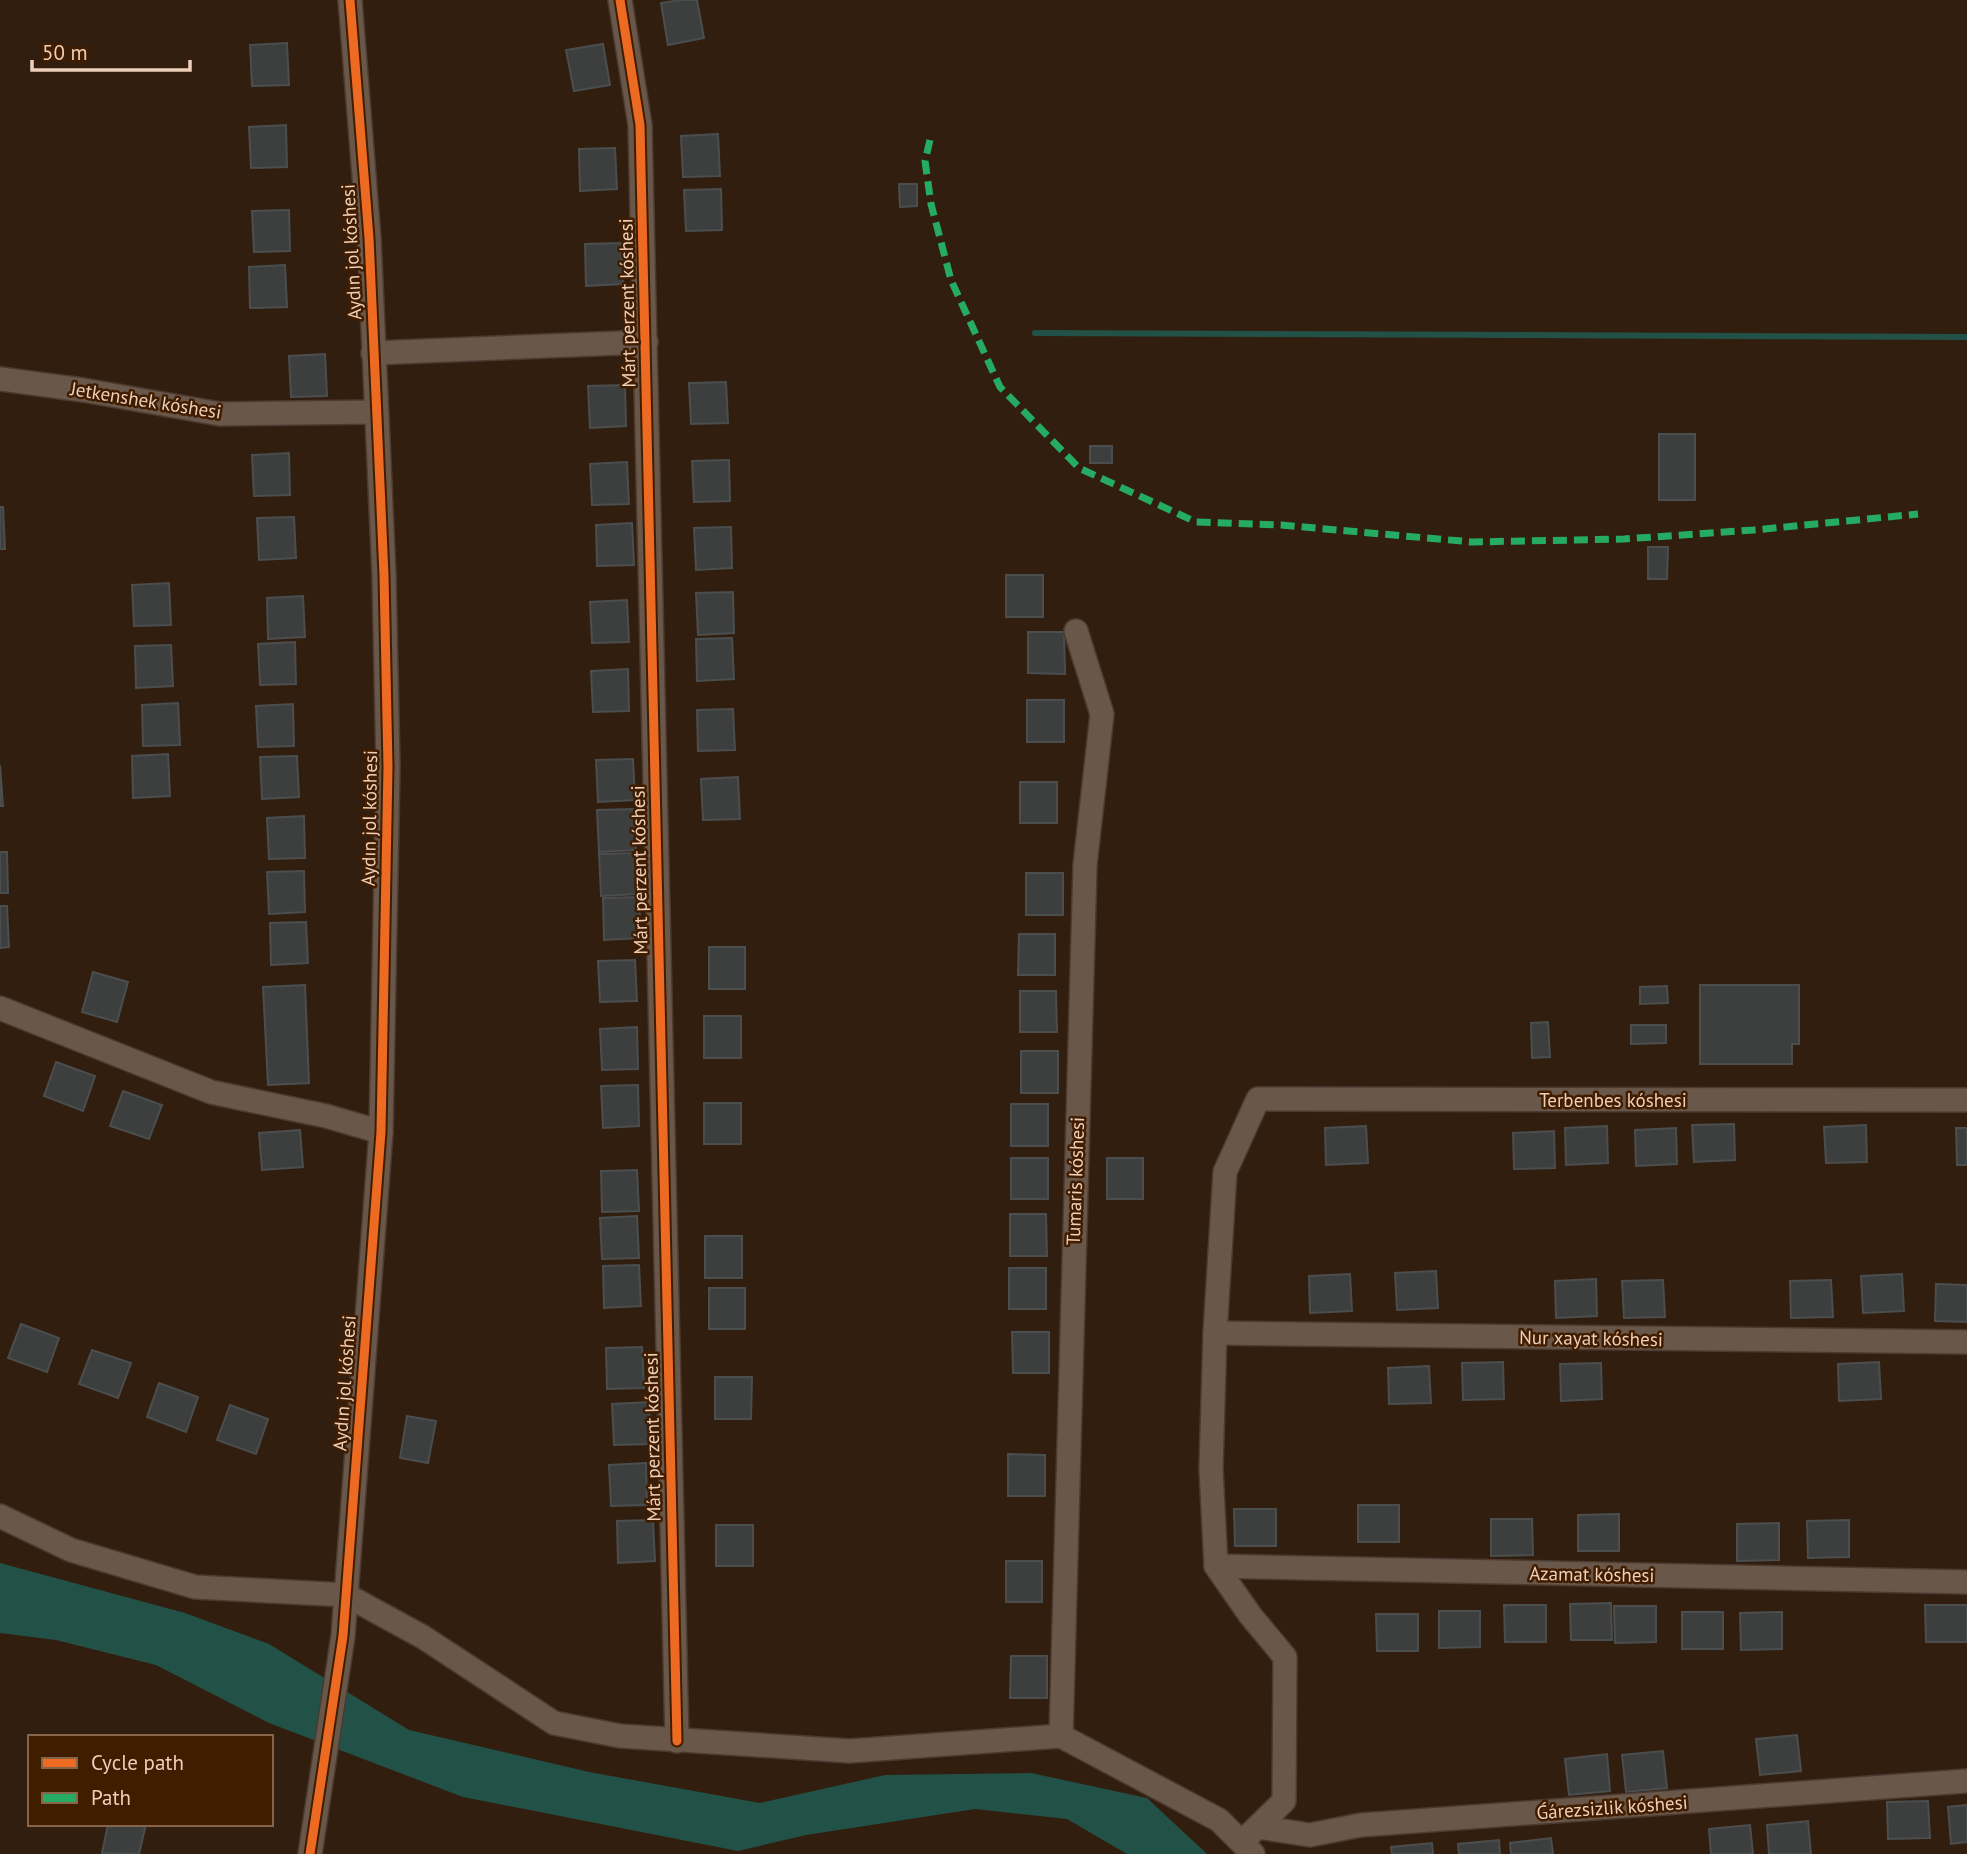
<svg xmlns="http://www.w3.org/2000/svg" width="1967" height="1854" font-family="'PT Sans',sans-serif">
	<rect width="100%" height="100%" fill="#321e0f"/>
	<polygon fill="#225247" points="0,1563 185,1613 269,1644 409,1730 589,1772 760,1803 885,1775 1031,1773 1147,1798 1207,1854 1127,1854 1067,1819 975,1809 806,1835 738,1851 463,1797 269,1723 156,1665 56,1640 0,1633"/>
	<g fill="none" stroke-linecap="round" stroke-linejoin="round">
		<polyline stroke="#225247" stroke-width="6" points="1035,333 1967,337"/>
	</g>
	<g fill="#3d3f3e" stroke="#4a4e4e" stroke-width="2">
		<polygon points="680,0 697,0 704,38 668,45 661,3"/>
		<polygon points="287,43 289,85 252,86 250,45"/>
		<polygon points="603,44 610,85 574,91 566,50"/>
		<polygon points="286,125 287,167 251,168 249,127"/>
		<polygon points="718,134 720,176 683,177 681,136"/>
		<polygon points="615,148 617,189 580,191 579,149"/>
		<polygon points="899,184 917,184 917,206 900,207"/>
		<polygon points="721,189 722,230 686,231 684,190"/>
		<polygon points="289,210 290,251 254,252 252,211"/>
		<polygon points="621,243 623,284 586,286 585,244"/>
		<polygon points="285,265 287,307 250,308 249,267"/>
		<polygon points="325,354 327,396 291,397 289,356"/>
		<polygon points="726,382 728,423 691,424 689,383"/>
		<polygon points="625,385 626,426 590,428 588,386"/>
		<rect x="1659" y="434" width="36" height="66"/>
		<rect x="1090" y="446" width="22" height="17"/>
		<polygon points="289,453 290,495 254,496 252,455"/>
		<polygon points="729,460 730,501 694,502 692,461"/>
		<polygon points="627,462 629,504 592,505 590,464"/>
		<polygon points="0,507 3,507 5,549 0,549"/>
		<polygon points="294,517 296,558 259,560 257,518"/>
		<polygon points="632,523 634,565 597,566 596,525"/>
		<polygon points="731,527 732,568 696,570 694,528"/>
		<polygon points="1648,547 1668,547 1667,579 1648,579"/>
		<rect x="1006" y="575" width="37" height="42"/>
		<polygon points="169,583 171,625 134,626 132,585"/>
		<polygon points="733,592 734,633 698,635 696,593"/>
		<polygon points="303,596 305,637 268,639 267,598"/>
		<polygon points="627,600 629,642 592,643 590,602"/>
		<polygon points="1028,632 1064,632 1065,674 1028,673"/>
		<polygon points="732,638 734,679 697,681 696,639"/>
		<polygon points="295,642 296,684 260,685 258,644"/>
		<polygon points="171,645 173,686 136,688 135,646"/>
		<polygon points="628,669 629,711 593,712 591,671"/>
		<rect x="1027" y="700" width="37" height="42"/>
		<polygon points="178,703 180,745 143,746 142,705"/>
		<polygon points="293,704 294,746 258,747 256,706"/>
		<polygon points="733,709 735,750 698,751 697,710"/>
		<polygon points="168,754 170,796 133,798 132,756"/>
		<polygon points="297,756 299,797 262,799 260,757"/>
		<polygon points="633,759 635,800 598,802 596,760"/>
		<polygon points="0,765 3,806 0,806"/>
		<polygon points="738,777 740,819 703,820 701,779"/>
		<rect x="1020" y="782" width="37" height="41"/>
		<polygon points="634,809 636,850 599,852 597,810"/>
		<polygon points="304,816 305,858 269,859 267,818"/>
		<polygon points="0,852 7,852 8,893 0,893"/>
		<polygon points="636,853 638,894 601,896 599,854"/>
		<polygon points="304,871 305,912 269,914 267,872"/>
		<rect x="1026" y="873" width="37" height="42"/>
		<polygon points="639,897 641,938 604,940 603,898"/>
		<polygon points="0,906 7,906 9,947 0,948"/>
		<polygon points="306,922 308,963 271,965 270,923"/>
		<polygon points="1019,934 1055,934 1055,975 1018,975"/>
		<rect x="709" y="947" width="36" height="42"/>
		<polygon points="635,960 637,1001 600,1002 598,961"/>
		<polygon points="93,972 128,982 117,1022 82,1012"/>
		<polygon points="305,985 309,1083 268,1085 263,987"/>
		<polygon points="1700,985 1799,985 1799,1044 1792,1044 1792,1064 1700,1064"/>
		<polygon points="1667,986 1668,1003 1640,1004 1640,987"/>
		<polygon points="1020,991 1056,991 1057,1032 1020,1032"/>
		<rect x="704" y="1016" width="37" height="42"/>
		<polygon points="1548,1022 1550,1057 1532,1058 1531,1023"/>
		<polygon points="1631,1025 1666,1025 1666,1043 1631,1044"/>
		<polygon points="637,1027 638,1069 602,1070 600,1029"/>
		<rect x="1021" y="1051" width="37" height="42"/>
		<polygon points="56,1062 95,1076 83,1111 44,1096"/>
		<polygon points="638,1085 639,1126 603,1128 601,1086"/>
		<polygon points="123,1091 162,1105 149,1139 110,1126"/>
		<rect x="704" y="1103" width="37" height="41"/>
		<rect x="1011" y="1104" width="37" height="42"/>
		<polygon points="1734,1124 1735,1160 1694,1162 1692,1125"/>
		<polygon points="1866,1125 1867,1162 1826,1163 1824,1127"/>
		<polygon points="1366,1126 1368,1163 1326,1165 1325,1128"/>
		<polygon points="1607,1126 1608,1163 1566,1165 1565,1128"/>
		<polygon points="1676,1128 1677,1164 1636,1166 1635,1130"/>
		<polygon points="1956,1128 1967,1128 1967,1165 1957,1165"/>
		<polygon points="300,1130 303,1167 262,1170 259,1133"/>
		<polygon points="1554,1131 1555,1168 1514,1169 1513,1133"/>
		<rect x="1011" y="1158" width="37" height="41"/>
		<rect x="1107" y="1158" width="36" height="41"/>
		<polygon points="637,1170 639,1211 602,1212 601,1171"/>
		<polygon points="1010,1214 1046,1214 1047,1256 1010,1256"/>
		<polygon points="637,1216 639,1258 602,1259 600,1218"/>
		<rect x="705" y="1236" width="37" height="42"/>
		<polygon points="639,1265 641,1306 604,1308 603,1266"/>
		<rect x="1009" y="1268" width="37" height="41"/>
		<polygon points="1436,1271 1438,1308 1397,1310 1395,1273"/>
		<polygon points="1350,1274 1352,1311 1310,1313 1309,1276"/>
		<polygon points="1902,1274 1904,1311 1863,1313 1861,1276"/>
		<polygon points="1596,1279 1597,1316 1556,1318 1555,1281"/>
		<polygon points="1663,1280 1665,1317 1624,1318 1622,1281"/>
		<polygon points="1831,1280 1833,1317 1791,1318 1790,1281"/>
		<polygon points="1936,1284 1967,1285 1967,1322 1935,1321"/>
		<rect x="709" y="1288" width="36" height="41"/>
		<polygon points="21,1324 59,1338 47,1372 8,1358"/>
		<polygon points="1012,1332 1049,1332 1049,1373 1013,1373"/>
		<polygon points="642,1347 644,1388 607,1389 606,1348"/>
		<polygon points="92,1350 131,1363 118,1398 79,1384"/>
		<polygon points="1503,1362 1504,1399 1463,1400 1462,1363"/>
		<polygon points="1879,1362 1881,1399 1839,1401 1838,1364"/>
		<polygon points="1601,1363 1602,1399 1561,1401 1560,1364"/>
		<polygon points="1429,1366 1431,1403 1389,1404 1388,1368"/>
		<polygon points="715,1377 752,1377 751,1419 715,1419"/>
		<polygon points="159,1383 198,1397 186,1432 147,1417"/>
		<polygon points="649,1402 651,1444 614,1445 612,1404"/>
		<polygon points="230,1405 268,1419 256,1454 217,1440"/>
		<polygon points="407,1416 436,1421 428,1463 400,1458"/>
		<polygon points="1008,1454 1045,1455 1045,1496 1008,1496"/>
		<polygon points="646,1463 647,1505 611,1506 609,1465"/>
		<rect x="1358" y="1505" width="41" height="37"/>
		<polygon points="1234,1509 1276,1509 1276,1546 1235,1546"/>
		<polygon points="1619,1514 1619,1551 1578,1551 1578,1515"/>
		<polygon points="1491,1519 1532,1519 1533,1555 1491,1556"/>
		<polygon points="653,1520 655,1561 618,1563 617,1521"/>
		<polygon points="1849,1520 1849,1557 1808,1558 1807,1521"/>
		<polygon points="1779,1523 1779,1560 1737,1561 1737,1524"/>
		<rect x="716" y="1525" width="37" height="41"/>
		<rect x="1006" y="1561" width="36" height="41"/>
		<polygon points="1611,1603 1612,1640 1571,1640 1570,1604"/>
		<polygon points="1504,1605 1546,1605 1546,1642 1505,1642"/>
		<polygon points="1925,1605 1967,1605 1967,1642 1926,1642"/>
		<polygon points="1614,1606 1656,1606 1656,1642 1615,1643"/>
		<polygon points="1439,1611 1480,1611 1480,1647 1439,1648"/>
		<rect x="1682" y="1612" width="41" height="37"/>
		<polygon points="1782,1612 1782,1649 1741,1650 1740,1613"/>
		<polygon points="1376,1614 1418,1614 1418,1651 1377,1651"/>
		<polygon points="1011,1656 1047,1656 1047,1698 1010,1698"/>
		<polygon points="1797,1735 1801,1771 1760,1775 1756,1739"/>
		<polygon points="1663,1751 1667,1788 1626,1792 1622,1755"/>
		<polygon points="1607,1754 1610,1791 1569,1795 1565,1759"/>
		<polygon points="1928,1801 1930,1838 1888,1839 1887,1802"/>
		<polygon points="1967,1805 1967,1842 1951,1844 1948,1807"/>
		<polygon points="1808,1821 1811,1854 1769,1854 1767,1825"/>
		<polygon points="108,1824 146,1824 139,1854 102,1853"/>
		<polygon points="1750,1825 1753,1854 1711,1854 1709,1829"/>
		<polygon points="1551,1838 1553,1854 1511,1854 1510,1843"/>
		<polygon points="1499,1840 1500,1854 1459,1854 1458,1844"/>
		<polygon points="1432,1843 1433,1854 1392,1854 1391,1847"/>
	</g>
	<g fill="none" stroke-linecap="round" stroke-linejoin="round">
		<defs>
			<g id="minor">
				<polyline points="620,0 640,125 677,1741"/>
				<polyline points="373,353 646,342"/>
				<polyline points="0,379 83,390 220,414 376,412"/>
				<polyline points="0,1008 211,1092 326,1116 381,1132"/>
				<polyline points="1215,1333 1967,1342"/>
				<polyline points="0,1516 71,1550 195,1587 346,1595 423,1637 554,1723 620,1736 850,1751 1061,1736 1219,1820 1253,1854"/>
				<polyline points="1216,1566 1967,1582"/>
				<polyline points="1061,1736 1085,865 1102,714 1076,631"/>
				<polyline points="1258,1827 1310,1835 1361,1825 1967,1781"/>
				<polyline points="1242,1842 1284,1801 1285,1657 1250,1615 1216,1566 1211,1469 1215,1333 1225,1172 1258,1099 1967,1100"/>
				<polyline points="310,1854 343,1636 381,1132 388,767 384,575 369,238 350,0"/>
			</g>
		</defs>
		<use href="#minor" stroke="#4b3a30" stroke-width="26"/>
		<use href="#minor" stroke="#695749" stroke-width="23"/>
		<polyline stroke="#26ab63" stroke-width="7" stroke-dasharray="14 7" stroke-linecap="butt" points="930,140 925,161 931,204 951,280 1000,387 1079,468 1196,522 1281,525 1472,542 1624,539 1754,530 1918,514"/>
		<defs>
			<g id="cycleway">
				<polyline points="620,0 640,125 677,1741"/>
				<polyline points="310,1854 343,1636 381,1132 388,767 384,575 369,238 350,0"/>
			</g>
		</defs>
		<use href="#cycleway" stroke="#411d00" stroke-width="13"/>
		<use href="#cycleway" stroke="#ed6a23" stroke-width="9"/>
	</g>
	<g text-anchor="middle" stroke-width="5" stroke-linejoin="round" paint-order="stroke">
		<g font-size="19" fill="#edcfba" stroke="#411d00">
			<text transform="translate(351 252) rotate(-93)" y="7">Aydın jol kóshesi</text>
			<text transform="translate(627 303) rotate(-91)" y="7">Márt perzent kóshesi</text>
			<text transform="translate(146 400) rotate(9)" y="7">Jetkenshek kóshesi</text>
			<text transform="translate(369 818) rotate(-89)" y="7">Aydın jol kóshesi</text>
			<text transform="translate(639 870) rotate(-91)" y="7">Márt perzent kóshesi</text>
			<text x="1613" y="1107">Terbenbes kóshesi</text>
			<text transform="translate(1075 1181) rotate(-88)" y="7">Tumaris kóshesi</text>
			<text transform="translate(1591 1338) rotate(1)" y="7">Nur xayat kóshesi</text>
			<text transform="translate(344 1383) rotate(-86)" y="7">Aydın jol kóshesi</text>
			<text transform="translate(652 1437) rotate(-91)" y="7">Márt perzent kóshesi</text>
			<text transform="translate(1592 1574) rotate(1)" y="7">Azamat kóshesi</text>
			<text transform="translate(1612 1807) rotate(-4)" y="7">Ǵárezsizlik kóshesi</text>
		</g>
	</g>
	<rect x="28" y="1735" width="245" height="91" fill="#411d00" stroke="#86644a" stroke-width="2"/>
	<rect x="42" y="1758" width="35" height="10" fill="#ed6a23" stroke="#86644a" stroke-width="2"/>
	<text x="91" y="1770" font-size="21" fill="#edcfba">Cycle path</text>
	<rect x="42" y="1793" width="35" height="10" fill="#26ab63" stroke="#86644a" stroke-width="2"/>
	<text x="91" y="1805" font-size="21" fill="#edcfba">Path</text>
	<path d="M32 60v10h158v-10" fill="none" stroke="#edcfba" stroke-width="3.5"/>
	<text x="42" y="60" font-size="21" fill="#edcfba" stroke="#411d00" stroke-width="5" paint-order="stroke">50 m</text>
</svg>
